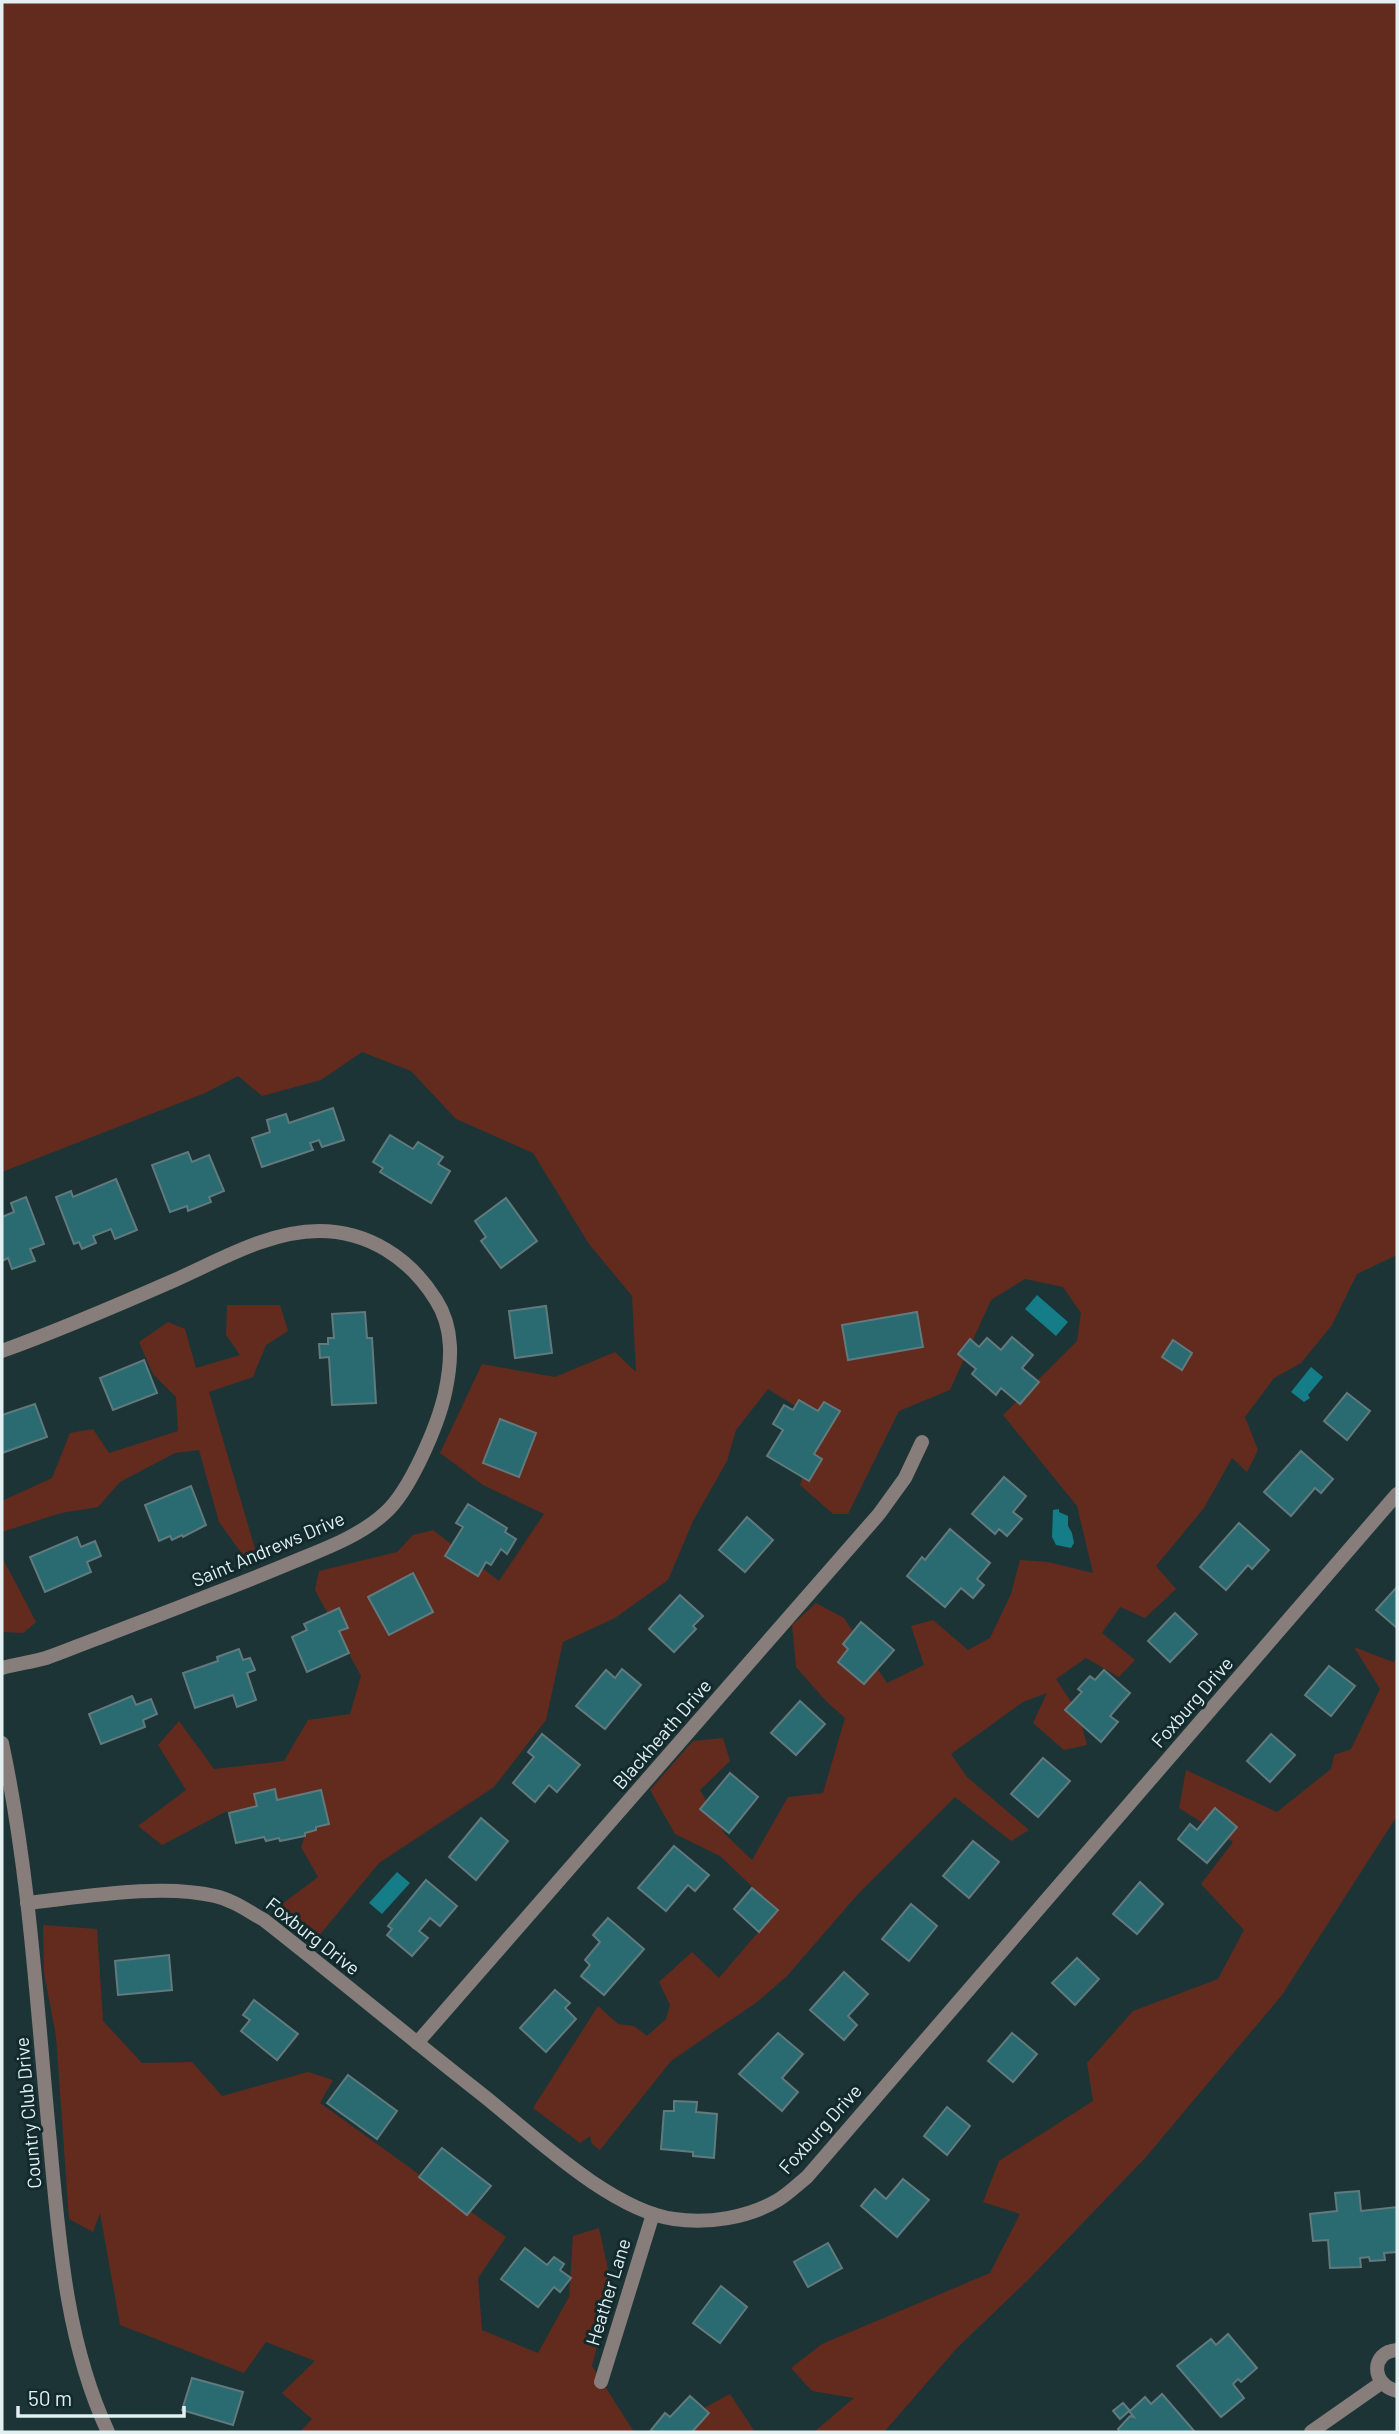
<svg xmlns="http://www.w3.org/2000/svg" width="1399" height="2434" font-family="Barlow,sans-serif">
	<rect width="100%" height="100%" fill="#1d3437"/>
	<g fill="#622b1e">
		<polygon points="2,2 1397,2 1397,1255 1357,1274 1332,1325 1301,1363 1274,1378 1245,1417 1258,1450 1247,1472 1232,1458 1204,1508 1156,1566 1176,1589 1145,1618 1120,1607 1102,1633 1135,1660 1119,1677 1086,1658 1056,1679 1078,1712 1087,1745 1064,1750 1033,1723 1047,1693 1023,1702 951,1754 967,1777 1029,1830 1011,1841 955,1797 858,1894 787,1976 757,2002 671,2061 600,2150 592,2144 590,2136 580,2143 533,2108 598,2006 618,2024 634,2026 647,2036 666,2019 670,2005 659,1982 692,1952 719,1978 777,1910 720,1856 675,1834 650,1790 693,1741 723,1738 730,1761 700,1790 724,1833 752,1860 788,1797 823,1793 845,1718 826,1701 796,1667 792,1625 816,1603 844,1618 887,1683 924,1665 911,1626 933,1620 968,1650 990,1638 1011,1594 1020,1560 1048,1562 1093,1573 1077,1506 1003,1415 1077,1341 1081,1313 1063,1287 1025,1279 991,1300 950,1390 899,1411 848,1514 833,1514 800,1485 821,1422 768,1389 736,1430 727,1461 693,1521 668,1580 615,1618 563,1642 546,1720 494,1787 379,1863 318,1937 278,1907 318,1877 301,1847 314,1811 225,1812 162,1845 138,1826 186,1790 158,1745 179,1721 214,1769 284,1761 308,1720 350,1714 361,1676 315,1590 319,1571 397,1552 413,1535 433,1530 499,1581 544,1514 483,1485 440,1453 482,1364 555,1377 615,1352 636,1372 632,1296 589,1244 533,1153 456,1119 411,1071 362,1052 321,1080 262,1096 238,1076 205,1093 2,1172"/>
		<polygon points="227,1305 280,1305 288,1331 266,1345 253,1377 209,1392 258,1559 250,1565 219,1522 199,1450 175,1453 120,1482 98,1507 61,1513 2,1532 2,1501 52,1478 70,1433 93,1429 109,1453 178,1431 176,1397 153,1374 139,1342 168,1322 185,1329 196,1368 240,1355 226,1335"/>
		<polygon points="2,1557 36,1622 23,1633 2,1632"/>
		<polygon points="1354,1647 1393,1662 1397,1658 1397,1816 1282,1995 1146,2157 1029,2279 957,2348 884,2432 814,2432 854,2398 812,2391 791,2368 822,2344 990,2273 1020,2214 983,2202 999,2161 1093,2101 1087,2063 1133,2011 1218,1979 1244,1930 1201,1884 1233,1842 1179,1808 1186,1770 1277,1812 1331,1769 1334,1755 1351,1749 1380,1689"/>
		<polygon points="43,1925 97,1929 103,2021 142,2063 192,2062 222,2096 308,2072 333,2080 320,2103 506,2237 478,2278 482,2330 538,2353 569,2297 573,2236 599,2228 612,2288 592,2366 634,2432 300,2432 312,2419 282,2393 315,2361 266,2342 244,2373 120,2325 100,2213 93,2232 69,2219 56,2036 44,1973"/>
		<polygon points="730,2394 755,2432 660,2432"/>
	</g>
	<g fill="#157d87">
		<polygon points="1037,1295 1068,1322 1056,1336 1025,1309"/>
		<polygon points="1311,1367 1323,1377 1308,1395 1310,1398 1304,1402 1291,1392"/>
		<polygon points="1059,1509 1059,1512 1068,1516 1068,1526 1072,1533 1074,1543 1071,1548 1056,1545 1052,1537 1053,1510"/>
		<polygon points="397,1872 410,1883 382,1914 369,1903"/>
	</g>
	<g fill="#2a6a71" stroke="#617a7d" stroke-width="2">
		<polygon points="333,1108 344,1140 322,1147 319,1140 310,1143 313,1150 262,1167 252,1138 270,1132 267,1120 286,1114 289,1123"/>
		<polygon points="390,1135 413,1149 418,1142 443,1157 438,1164 450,1171 431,1203 380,1172 383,1168 373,1162"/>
		<polygon points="188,1152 192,1162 209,1155 224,1191 209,1197 211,1202 188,1211 187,1206 170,1212 152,1165"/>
		<polygon points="116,1179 137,1230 115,1239 111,1229 93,1236 96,1243 82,1249 79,1242 74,1244 56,1197 71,1191 73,1197"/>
		<polygon points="26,1197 44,1244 30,1249 35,1261 12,1269 8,1258 2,1261 2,1217 14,1212 11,1203"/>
		<polygon points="506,1198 537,1241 501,1268 481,1241 486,1237 475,1221"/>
		<polygon points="546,1306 552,1353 515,1358 509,1311"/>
		<polygon points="365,1312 367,1338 372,1338 376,1403 332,1405 329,1357 320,1358 319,1344 328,1344 328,1338 334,1338 332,1314"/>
		<polygon points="917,1312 923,1347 848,1360 842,1325"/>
		<polygon points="1012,1337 1033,1355 1022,1368 1039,1382 1020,1404 1001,1388 996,1395 972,1374 976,1369 958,1354 970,1339 979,1347 987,1338 1001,1350"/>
		<polygon points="1173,1340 1192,1353 1182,1370 1162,1357"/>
		<polygon points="144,1360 157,1393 113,1410 100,1378"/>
		<polygon points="1347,1393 1370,1411 1347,1440 1324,1421"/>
		<polygon points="799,1400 818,1411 824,1402 840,1411 814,1454 822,1459 809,1481 767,1456 783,1430 773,1424 784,1405 793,1410"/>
		<polygon points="35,1404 47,1437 2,1453 2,1415"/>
		<polygon points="500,1419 536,1433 519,1477 483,1463"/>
		<polygon points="1301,1451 1333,1479 1321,1493 1315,1488 1291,1516 1264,1492"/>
		<polygon points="1004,1477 1026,1496 1013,1512 1022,1519 1007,1536 999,1529 995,1534 972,1514"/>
		<polygon points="191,1486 206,1525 183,1537 182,1535 172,1540 170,1536 159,1541 145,1505"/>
		<polygon points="468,1504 507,1528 505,1532 516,1539 507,1554 501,1549 491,1565 486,1562 478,1576 445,1556 463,1527 456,1523"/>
		<polygon points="747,1517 773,1540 745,1572 719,1550"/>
		<polygon points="1239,1523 1269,1550 1252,1569 1248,1565 1226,1590 1200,1567"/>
		<polygon points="950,1529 990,1563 977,1579 984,1585 973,1598 961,1588 945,1607 907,1576 922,1557 925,1560"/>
		<polygon points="77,1537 81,1547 95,1541 101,1556 87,1562 91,1572 45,1592 30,1557"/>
		<polygon points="413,1573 433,1612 389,1635 368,1597"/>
		<polygon points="1397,1587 1397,1628 1376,1610"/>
		<polygon points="680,1595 703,1616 693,1626 696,1629 674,1652 649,1629"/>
		<polygon points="339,1608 348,1628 339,1631 349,1653 307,1672 292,1637 307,1630 304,1624"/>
		<polygon points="1175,1613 1197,1634 1170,1662 1148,1641"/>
		<polygon points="861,1622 894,1650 864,1684 838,1662 848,1649 843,1644"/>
		<polygon points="239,1649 243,1660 250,1658 255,1670 247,1673 256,1700 237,1707 233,1695 195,1708 183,1673 218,1661 217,1657"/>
		<polygon points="1329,1666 1355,1686 1331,1716 1305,1695"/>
		<polygon points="622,1669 641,1685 605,1729 576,1706 606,1670 615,1678"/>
		<polygon points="1104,1670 1130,1693 1110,1716 1118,1722 1101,1742 1065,1710 1082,1692 1078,1689 1090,1676 1095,1680"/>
		<polygon points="132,1696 136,1705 151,1699 157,1714 143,1720 145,1727 101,1744 89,1714"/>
		<polygon points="800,1701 825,1724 796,1755 771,1733"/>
		<polygon points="542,1734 580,1765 557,1792 549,1785 535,1802 513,1783 534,1757 528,1752"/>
		<polygon points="1271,1734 1295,1755 1270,1782 1247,1761"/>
		<polygon points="1043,1758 1070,1781 1038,1817 1011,1794"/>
		<polygon points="730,1773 758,1797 729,1833 700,1809"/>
		<polygon points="275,1789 277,1800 321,1790 329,1824 316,1827 316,1830 305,1833 305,1836 280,1841 279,1838 266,1841 264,1837 236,1843 229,1813 257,1806 254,1794"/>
		<polygon points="1215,1808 1237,1827 1207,1863 1178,1839 1190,1824 1197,1830"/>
		<polygon points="481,1818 508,1841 476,1880 449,1857"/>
		<polygon points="973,1841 999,1862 969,1898 943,1876"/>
		<polygon points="674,1846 709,1875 695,1891 688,1885 666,1911 638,1888"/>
		<polygon points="426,1880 457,1906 440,1926 430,1918 419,1931 428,1938 412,1956 387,1935 392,1929 388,1926"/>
		<polygon points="1140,1882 1163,1904 1137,1934 1113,1914"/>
		<polygon points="752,1888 778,1910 759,1932 734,1909"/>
		<polygon points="911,1904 937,1926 909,1961 882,1939"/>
		<polygon points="608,1918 644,1949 604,1995 581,1976 590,1965 585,1960 600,1942 593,1935"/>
		<polygon points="169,1955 172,1990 118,1995 115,1961"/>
		<polygon points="1077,1958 1099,1979 1075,2005 1052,1983"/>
		<polygon points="844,1972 868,1994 848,2016 857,2025 844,2040 810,2010"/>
		<polygon points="555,1990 570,2003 565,2008 576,2019 546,2052 520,2028"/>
		<polygon points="254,2000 298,2034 277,2060 241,2031 250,2020 243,2015"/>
		<polygon points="778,2033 803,2054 782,2078 798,2092 782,2111 739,2074"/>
		<polygon points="1012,2033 1037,2054 1013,2082 988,2061"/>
		<polygon points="348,2075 397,2111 377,2139 327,2103"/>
		<polygon points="674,2101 697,2102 696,2112 717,2114 714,2158 693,2156 693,2152 661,2149 664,2111 674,2111"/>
		<polygon points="947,2107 970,2126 947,2155 924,2136"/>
		<polygon points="442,2148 491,2186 467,2215 419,2177"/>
		<polygon points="903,2179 929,2200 897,2237 861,2206 875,2189 886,2199"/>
		<polygon points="1359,2191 1361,2211 1397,2207 1397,2252 1384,2253 1385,2260 1370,2261 1369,2257 1360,2258 1361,2267 1330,2268 1328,2240 1313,2241 1310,2214 1337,2211 1335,2193"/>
		<polygon points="828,2243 842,2268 808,2287 794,2262"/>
		<polygon points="525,2248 547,2265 554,2257 564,2264 560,2270 571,2278 560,2292 554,2287 538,2307 501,2279"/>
		<polygon points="721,2286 747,2307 720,2343 693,2323"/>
		<polygon points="1228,2334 1257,2368 1241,2382 1238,2379 1233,2384 1244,2398 1221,2417 1177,2366 1211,2339 1216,2345"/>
		<polygon points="192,2378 243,2392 233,2425 182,2410"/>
		<polygon points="1162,2394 1195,2432 1120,2432 1118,2429 1130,2416 1134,2417 1129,2411 1120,2419 1113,2411 1123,2403 1130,2411 1145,2397 1151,2404"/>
		<polygon points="690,2396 709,2413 692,2432 654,2432 651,2430 665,2413 670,2417"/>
	</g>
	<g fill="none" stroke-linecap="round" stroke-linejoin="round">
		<g stroke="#877d7a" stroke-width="14">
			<path d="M2 1351C60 1330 118 1305 175 1280 220 1260 269 1231 319 1231 368 1231 410 1258 436 1300 454 1328 452 1361 445 1393 438 1425 410 1491 385 1513 361 1535 329 1547 300 1559 269 1572 237 1585 205 1597 170 1611 135 1624 99 1638 82 1644 64 1652 46 1658 32 1662 16 1664 2 1668"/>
			<path d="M2 1743C30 1874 37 2010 50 2143 59 2241 66 2342 108 2432"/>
			<path d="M27 1903C83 1897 161 1883 215 1896 233 1900 248 1911 264 1920 338 1978 410 2038 484 2096 535 2137 611 2210 674 2219 708 2224 748 2218 778 2200 788 2194 797 2185 807 2177L1397 1494"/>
			<polyline points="417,2043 879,1514 905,1478 922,1442"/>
			<path d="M1397 2350C1370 2352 1371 2385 1397 2391"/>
			<polyline points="601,2382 653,2214"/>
			<polyline points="1311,2432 1381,2383"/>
		</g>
	</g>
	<g text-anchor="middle" stroke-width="6" stroke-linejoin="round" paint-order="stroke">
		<g font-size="19" fill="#e2f0f1" stroke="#132a2d">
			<text transform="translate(268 1549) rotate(-23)" y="7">Saint Andrews Drive</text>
			<text transform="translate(1192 1702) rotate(-49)" y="7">Foxburg Drive</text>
			<text transform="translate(662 1734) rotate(-49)" y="7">Blackheath Drive</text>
			<text transform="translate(313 1936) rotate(38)" y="7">Foxburg Drive</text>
			<text transform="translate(28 2113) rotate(-95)" y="7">Country Club Drive</text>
			<text transform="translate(820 2129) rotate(-48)" y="7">Foxburg Drive</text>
			<text transform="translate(608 2292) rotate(-73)" y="7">Heather Lane</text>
		</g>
	</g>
	<rect width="1399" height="2434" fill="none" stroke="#e2f0f1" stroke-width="7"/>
	<path d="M18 2406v10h166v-10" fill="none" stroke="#e2f0f1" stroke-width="3.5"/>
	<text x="28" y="2406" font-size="21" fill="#e2f0f1" stroke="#132a2d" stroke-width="5" paint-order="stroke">50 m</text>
</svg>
